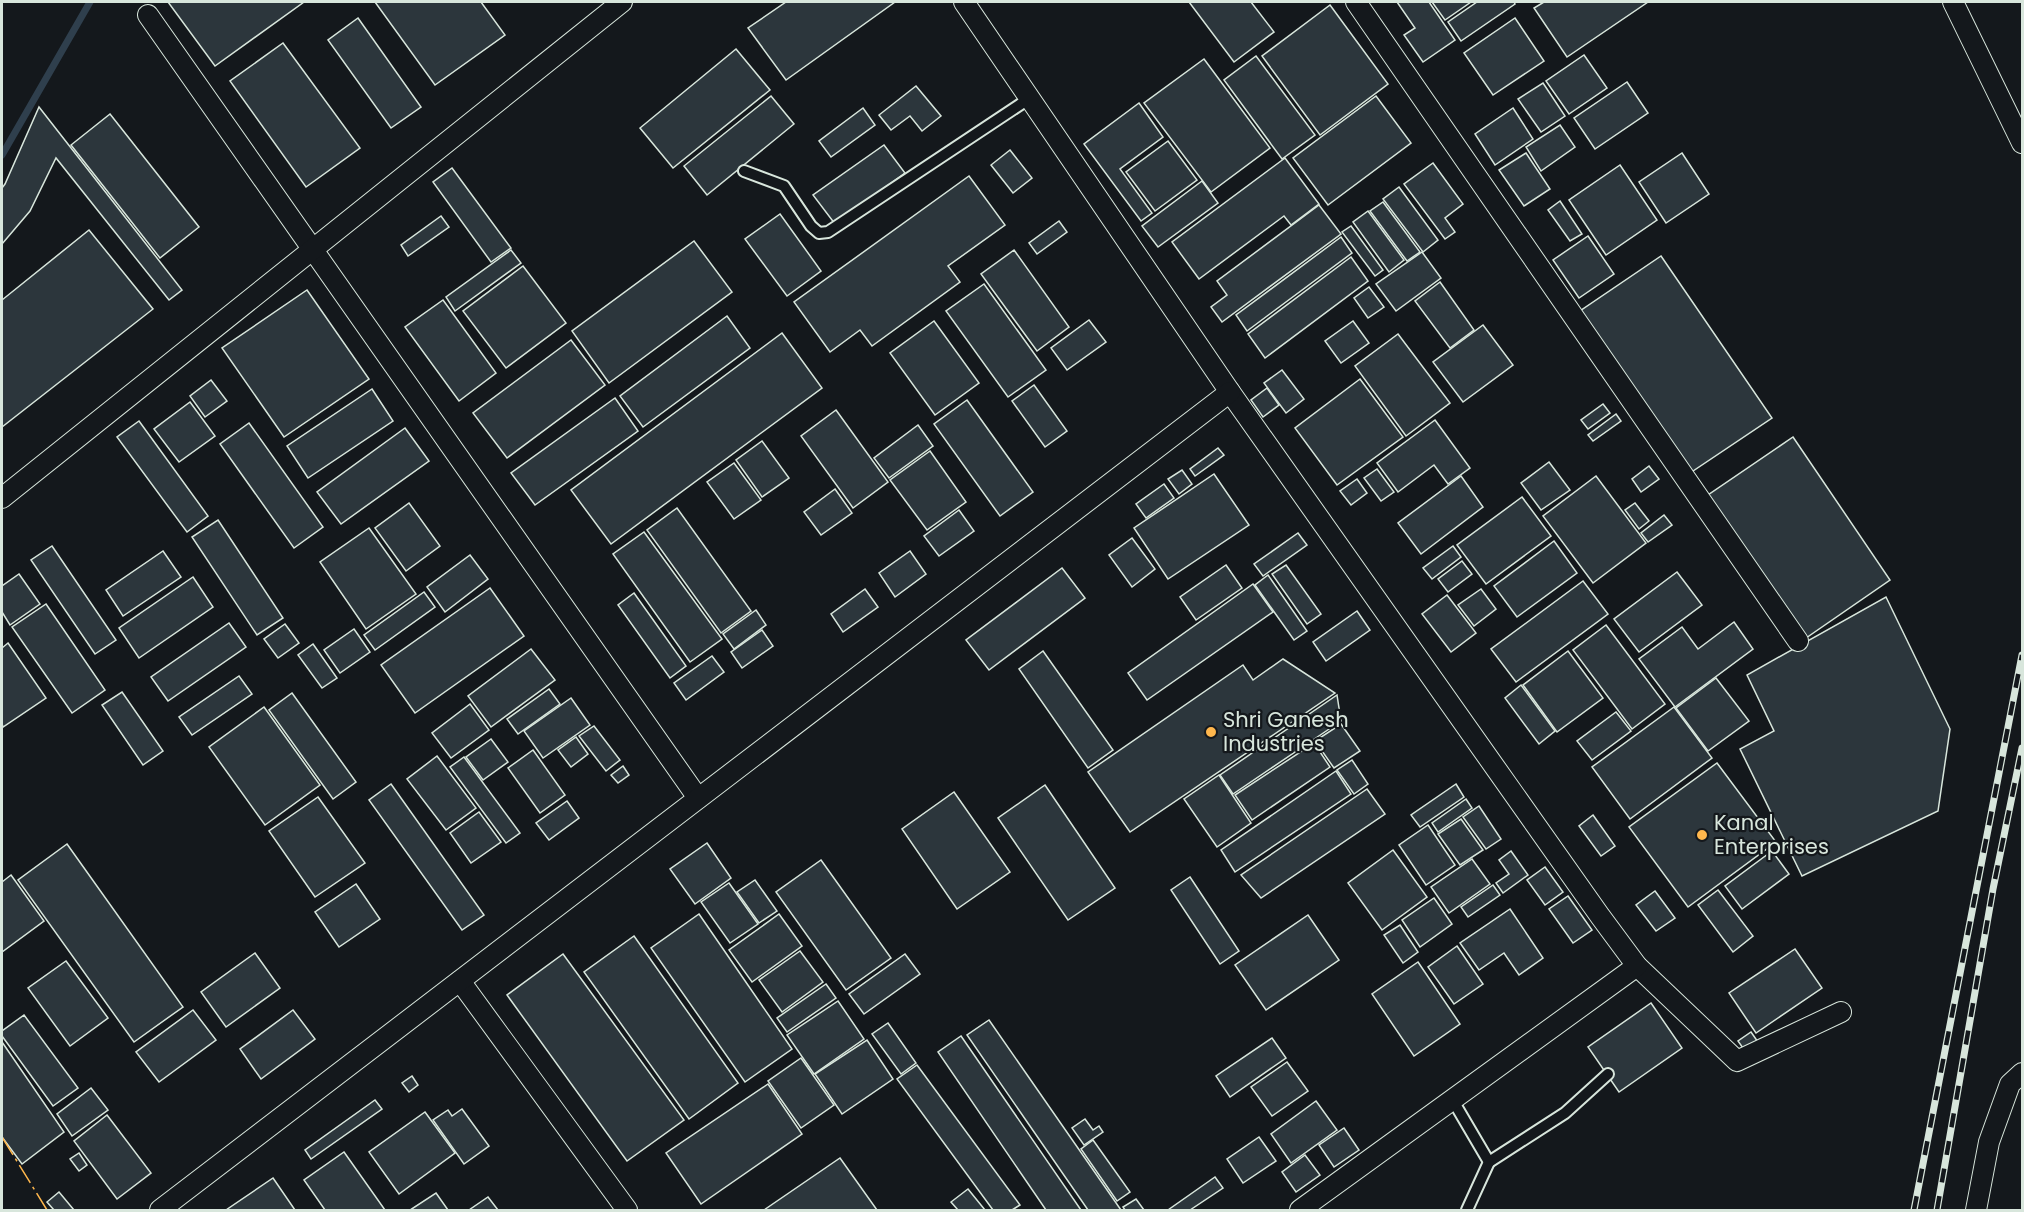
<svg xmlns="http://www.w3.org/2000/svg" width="2024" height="1212" font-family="Poppins,sans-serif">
	<rect width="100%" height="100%" fill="#14181c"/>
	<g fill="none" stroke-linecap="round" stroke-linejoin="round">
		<polyline stroke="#2f3f4d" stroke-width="7" points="2,155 90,2"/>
	</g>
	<g fill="#2c363c" stroke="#d8e6dc" stroke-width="1.5">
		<polygon points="168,2 304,2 215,66"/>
		<polygon points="375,2 481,2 505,35 435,85"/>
		<polygon points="786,2 895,2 786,80 748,28"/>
		<polygon points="1189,2 1251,2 1274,32 1234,62"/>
		<polygon points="1397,2 1429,2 1455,40 1423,62 1404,35 1415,28"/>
		<polygon points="1432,2 1471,2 1445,20"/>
		<polygon points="1477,2 1514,2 1515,4 1461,41 1448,22"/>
		<polygon points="1544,2 1648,2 1567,57 1534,8"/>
		<polygon points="1330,5 1388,84 1320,135 1262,56"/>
		<polygon points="358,18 421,107 391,128 328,40"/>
		<polygon points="1515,18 1544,61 1493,95 1464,53"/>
		<polygon points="283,43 360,148 306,187 230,81"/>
		<polygon points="736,49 770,90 673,168 640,128"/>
		<polygon points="1584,55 1607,88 1569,114 1546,81"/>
		<polygon points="1256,56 1315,135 1282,159 1224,80"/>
		<polygon points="1204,59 1270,148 1211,192 1144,103"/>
		<polygon points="1627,82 1648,113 1595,149 1574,118"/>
		<polygon points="1543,83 1565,116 1541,132 1518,99"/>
		<polygon points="916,86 941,116 922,131 910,116 891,130 879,115"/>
		<polygon points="771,96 794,124 707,195 684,166"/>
		<polygon points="1376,96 1411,143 1328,205 1293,158"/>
		<polygon points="1139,103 1163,137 1120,169 1152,213 1141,221 1084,144"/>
		<polygon points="39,107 182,290 169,300 56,158 30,211 2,244 2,188 5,184"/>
		<polygon points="863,108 875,125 831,157 819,141"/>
		<polygon points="1513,108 1533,139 1495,165 1475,134"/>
		<polygon points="110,114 199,227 160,258 71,145"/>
		<polygon points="1560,125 1575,147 1541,171 1526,147"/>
		<polygon points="1168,141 1197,180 1155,211 1126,172"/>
		<polygon points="884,145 905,173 835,224 813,195"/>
		<polygon points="1010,150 1032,178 1013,193 991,165"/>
		<polygon points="1526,153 1550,189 1524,206 1499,170"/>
		<polygon points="1682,153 1709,194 1666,223 1639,182"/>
		<polygon points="1285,158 1319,204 1291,225 1284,216 1199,279 1172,242"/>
		<polygon points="1433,163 1463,204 1445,218 1455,232 1445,239 1404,184"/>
		<polygon points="1620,165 1657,220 1606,255 1569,200"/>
		<polygon points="452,168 511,248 491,262 433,182"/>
		<polygon points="969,176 1005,225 948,266 960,282 872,346 860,330 830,352 794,302"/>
		<polygon points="1202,181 1218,203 1158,247 1142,226"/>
		<polygon points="1399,187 1438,240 1423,252 1383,199"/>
		<polygon points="1560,201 1582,234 1570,241 1548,210"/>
		<polygon points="1383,202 1420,252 1407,261 1370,211"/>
		<polygon points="1319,205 1341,234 1222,322 1211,307 1227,295 1217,281"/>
		<polygon points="1368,211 1404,260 1389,272 1353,222"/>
		<polygon points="780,214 821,271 787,296 745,239"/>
		<polygon points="441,216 449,227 408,256 401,245"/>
		<polygon points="1059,221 1067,232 1037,254 1029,243"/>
		<polygon points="1351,226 1383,270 1375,276 1342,232"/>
		<polygon points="89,230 153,309 2,427 2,300"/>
		<polygon points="1588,236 1614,274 1579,298 1553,260"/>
		<polygon points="1341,237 1352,253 1247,331 1236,315"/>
		<polygon points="694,241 732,292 609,383 572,331"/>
		<polygon points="511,250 521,263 455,311 446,297"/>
		<polygon points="1014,250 1069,327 1037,351 981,274"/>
		<polygon points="1422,252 1441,278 1396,311 1376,284"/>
		<polygon points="1661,256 1772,418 1687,475 1577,313"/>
		<polygon points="1351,257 1368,281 1265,358 1248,334"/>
		<polygon points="523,266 566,323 506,368 463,311"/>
		<polygon points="1440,282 1474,330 1450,348 1415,301"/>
		<polygon points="984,284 1046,370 1008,397 946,311"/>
		<polygon points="1369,287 1384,307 1368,318 1354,298"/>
		<polygon points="307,290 369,379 284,437 222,348"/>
		<polygon points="443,300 496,373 459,401 405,327"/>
		<polygon points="727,316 750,348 643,427 620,396"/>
		<polygon points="1089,320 1106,342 1067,370 1051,348"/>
		<polygon points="934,321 979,383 935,415 890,353"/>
		<polygon points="1353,321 1369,343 1341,363 1325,341"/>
		<polygon points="1483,325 1513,365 1463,402 1433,362"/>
		<polygon points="782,333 822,388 611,544 571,490"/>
		<polygon points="1398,334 1450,403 1406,436 1355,366"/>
		<polygon points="571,340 605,385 507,458 473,413"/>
		<polygon points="1282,370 1304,399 1286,413 1264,383"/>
		<polygon points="1360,379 1403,437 1337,485 1295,428"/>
		<polygon points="211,380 227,401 205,417 190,396"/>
		<polygon points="1034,385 1067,431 1045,447 1012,401"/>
		<polygon points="1267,388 1279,405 1263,417 1251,400"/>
		<polygon points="372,389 393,421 308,478 287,446"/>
		<polygon points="615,398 638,431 535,505 511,473"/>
		<polygon points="967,400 1033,492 1000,516 934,424"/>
		<polygon points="190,402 215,436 179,462 154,429"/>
		<polygon points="1603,404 1610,413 1588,429 1581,420"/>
		<polygon points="836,410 888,482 853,508 801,436"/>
		<polygon points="1616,414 1621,421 1593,441 1588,435"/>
		<polygon points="1435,420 1470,468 1448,484 1434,465 1398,492 1377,463"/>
		<polygon points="139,421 208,516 187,532 117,437"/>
		<polygon points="249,423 323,527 294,548 220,444"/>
		<polygon points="918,425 933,446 889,478 874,458"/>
		<polygon points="405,428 429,461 341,524 317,492"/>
		<polygon points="1793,437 1890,580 1806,638 1708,495"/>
		<polygon points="762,441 789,478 762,497 736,460"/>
		<polygon points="1218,448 1224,455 1195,476 1190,469"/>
		<polygon points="930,451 966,502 927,530 890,480"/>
		<polygon points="1549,462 1570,490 1541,510 1521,483"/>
		<polygon points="734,463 761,500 734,519 707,482"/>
		<polygon points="1649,466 1659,479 1641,492 1632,479"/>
		<polygon points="1377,469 1394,492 1381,501 1364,478"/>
		<polygon points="1182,470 1192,484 1179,494 1168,479"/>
		<polygon points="1214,474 1249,525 1168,579 1134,528"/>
		<polygon points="1461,476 1483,507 1421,554 1398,523"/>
		<polygon points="1596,476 1646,543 1593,583 1543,516"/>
		<polygon points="1357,479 1367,493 1351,505 1340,491"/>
		<polygon points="1164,484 1174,498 1146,518 1136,504"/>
		<polygon points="835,489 852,513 821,535 804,512"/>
		<polygon points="1522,497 1551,536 1486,584 1457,545"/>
		<polygon points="409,503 440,546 406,571 375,528"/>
		<polygon points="1635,503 1649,521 1639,529 1625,510"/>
		<polygon points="677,508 751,611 721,633 647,530"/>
		<polygon points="959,510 974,531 939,556 924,536"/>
		<polygon points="1664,515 1672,525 1648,542 1641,533"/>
		<polygon points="218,520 283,618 257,635 192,537"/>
		<polygon points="369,528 416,594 366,629 320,562"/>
		<polygon points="644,532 722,639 690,662 613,554"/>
		<polygon points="1298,533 1307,545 1263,576 1254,564"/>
		<polygon points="1132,538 1155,569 1132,587 1109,555"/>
		<polygon points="1554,541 1577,573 1517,617 1494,586"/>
		<polygon points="52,546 116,640 95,654 31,560"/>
		<polygon points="1453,546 1461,557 1432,579 1423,568"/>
		<polygon points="163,551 181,577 123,616 106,590"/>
		<polygon points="910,551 926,574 895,597 879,573"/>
		<polygon points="470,555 488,579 445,612 427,587"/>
		<polygon points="1462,561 1472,574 1448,592 1438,579"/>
		<polygon points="1226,565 1242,588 1196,620 1180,597"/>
		<polygon points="1286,565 1321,614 1307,624 1272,574"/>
		<polygon points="1062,568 1085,598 989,670 966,640"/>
		<polygon points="1677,572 1702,605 1639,652 1614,619"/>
		<polygon points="19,574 40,604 10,625 2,612 2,586"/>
		<polygon points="1268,575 1307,631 1294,640 1255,585"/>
		<polygon points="193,577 213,607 139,658 119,628"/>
		<polygon points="1583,581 1608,614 1516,682 1491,649"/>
		<polygon points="1253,584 1273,612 1147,700 1128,673"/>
		<polygon points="490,588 524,636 415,713 381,665"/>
		<polygon points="865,589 878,607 843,632 831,614"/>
		<polygon points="1481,589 1496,609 1474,626 1458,605"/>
		<polygon points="424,592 435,607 375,650 364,635"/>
		<polygon points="634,593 686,666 670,678 618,605"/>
		<polygon points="1447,595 1476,633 1451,652 1422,614"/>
		<polygon points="1886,597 1950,729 1938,811 1802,876 1740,749 1774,731 1747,675"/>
		<polygon points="46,604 105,690 72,713 12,627"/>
		<polygon points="756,610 766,625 734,649 723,634"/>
		<polygon points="1357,611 1370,630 1326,661 1313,642"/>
		<polygon points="1734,622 1753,649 1675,707 1639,659 1682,627 1698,649"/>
		<polygon points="229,623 246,647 168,701 151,677"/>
		<polygon points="285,624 299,643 278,658 264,639"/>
		<polygon points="1606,625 1665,704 1632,729 1573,650"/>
		<polygon points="354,629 370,652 340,673 324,650"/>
		<polygon points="762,630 773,646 742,668 731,652"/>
		<polygon points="8,643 46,698 3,727 2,724 2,648"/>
		<polygon points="313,644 337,678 322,688 298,655"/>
		<polygon points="531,649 555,680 491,727 468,696"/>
		<polygon points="1043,651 1113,750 1088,768 1019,669"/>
		<polygon points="1568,651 1603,698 1557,732 1523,685"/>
		<polygon points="712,656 724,672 686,700 674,683"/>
		<polygon points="1283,659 1335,693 1130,832 1088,772 1243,665 1253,680"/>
		<polygon points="239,676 252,694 192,735 179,717"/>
		<polygon points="1716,678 1749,721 1708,751 1676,708"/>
		<polygon points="1521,685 1555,731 1539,744 1505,698"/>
		<polygon points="549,689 560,704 518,734 507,719"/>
		<polygon points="122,692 163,751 143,765 102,705"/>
		<polygon points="292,693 356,782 333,799 269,710"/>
		<polygon points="1337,695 1341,721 1233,794 1220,775"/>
		<polygon points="571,698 590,725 543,758 524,731"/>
		<polygon points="470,704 489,730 451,758 432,733"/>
		<polygon points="264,707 320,785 265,825 209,747"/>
		<polygon points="1674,707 1712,758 1630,819 1592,767"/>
		<polygon points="1616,712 1631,731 1592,760 1577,741"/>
		<polygon points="1341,724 1360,751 1334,768 1315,741"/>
		<polygon points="594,726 620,760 606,771 579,736"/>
		<polygon points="576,737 588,754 571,767 558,750"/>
		<polygon points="491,739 508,762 483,780 466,757"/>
		<polygon points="1314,743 1330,767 1252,820 1235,795"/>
		<polygon points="533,750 565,795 540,813 508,768"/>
		<polygon points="437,756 476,808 446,830 407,779"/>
		<polygon points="464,757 520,833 506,843 450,767"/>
		<polygon points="1352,760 1368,784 1354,794 1337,770"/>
		<polygon points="1717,763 1776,842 1688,907 1629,827"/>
		<polygon points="623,766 629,775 618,783 611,775"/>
		<polygon points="1336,771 1351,794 1235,872 1221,850"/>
		<polygon points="1219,775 1251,823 1217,847 1184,799"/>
		<polygon points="391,784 484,915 462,930 369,800"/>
		<polygon points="1456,784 1464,797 1420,827 1411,815"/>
		<polygon points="1045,785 1115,888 1068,920 998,818"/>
		<polygon points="1367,789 1385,814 1261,898 1241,875"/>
		<polygon points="954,792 1010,872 957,909 902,829"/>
		<polygon points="318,797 365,863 315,897 269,831"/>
		<polygon points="1466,799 1472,808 1438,832 1432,823"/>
		<polygon points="567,801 579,818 549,840 536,823"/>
		<polygon points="1479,806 1501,839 1486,849 1463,817"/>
		<polygon points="479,812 501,842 471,863 450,833"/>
		<polygon points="1593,815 1615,846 1601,856 1579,826"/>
		<polygon points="1461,819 1483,850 1460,865 1438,834"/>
		<polygon points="1428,825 1455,865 1426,885 1399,845"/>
		<polygon points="707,843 731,878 695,904 670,869"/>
		<polygon points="67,844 183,1007 134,1042 18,880"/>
		<polygon points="1393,850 1427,897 1382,930 1348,883"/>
		<polygon points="1511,851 1528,875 1503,893 1496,883 1509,874 1499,860"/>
		<polygon points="1772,851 1789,874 1742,909 1725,886"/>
		<polygon points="1472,859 1490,884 1449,913 1431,887"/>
		<polygon points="821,860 891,958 846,990 776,892"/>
		<polygon points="1545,867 1563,892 1545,905 1527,880"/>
		<polygon points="11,875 44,921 2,952 2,882"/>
		<polygon points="1190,877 1239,951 1220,964 1171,890"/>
		<polygon points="755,880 777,911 759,923 737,892"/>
		<polygon points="729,883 758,924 730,943 701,902"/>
		<polygon points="356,884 380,919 339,947 315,912"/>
		<polygon points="1493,885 1500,895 1468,917 1461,907"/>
		<polygon points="1718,890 1753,936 1733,952 1698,905"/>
		<polygon points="1655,891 1675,918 1656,931 1636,905"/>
		<polygon points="1568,896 1592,930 1573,943 1549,909"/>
		<polygon points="1434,898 1452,924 1420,947 1402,920"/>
		<polygon points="1510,909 1543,958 1519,975 1504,953 1479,970 1460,943"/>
		<polygon points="699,914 792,1049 745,1082 651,948"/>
		<polygon points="779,914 802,946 752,982 729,950"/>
		<polygon points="1308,915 1339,960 1266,1010 1235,965"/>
		<polygon points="1400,925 1418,952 1403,963 1384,935"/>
		<polygon points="634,936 738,1083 689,1119 584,972"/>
		<polygon points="1457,946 1483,984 1454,1004 1428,967"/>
		<polygon points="1795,949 1822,988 1756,1033 1729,993"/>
		<polygon points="800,951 823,982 782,1012 759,980"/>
		<polygon points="255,953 280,988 226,1027 201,992"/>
		<polygon points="563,954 684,1120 627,1161 507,995"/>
		<polygon points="905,954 920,974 864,1014 849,994"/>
		<polygon points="66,961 108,1018 70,1046 28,988"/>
		<polygon points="1418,962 1460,1024 1414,1056 1372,994"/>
		<polygon points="826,984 836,998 787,1032 777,1018"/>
		<polygon points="838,1001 864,1039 814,1074 787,1035"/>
		<polygon points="1651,1003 1682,1048 1619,1092 1588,1047"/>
		<polygon points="193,1010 216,1040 159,1082 136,1052"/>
		<polygon points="293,1010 315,1039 261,1079 240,1049"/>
		<polygon points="24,1015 78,1088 53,1106 2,1036 2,1031"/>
		<polygon points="989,1020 1121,1210 1088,1210 967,1035"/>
		<polygon points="888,1023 916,1063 901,1074 872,1034"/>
		<polygon points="1751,1032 1758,1042 1745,1051 1738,1041"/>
		<polygon points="961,1036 1081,1210 1046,1210 938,1052"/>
		<polygon points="1272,1038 1286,1058 1230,1097 1216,1076"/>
		<polygon points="867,1040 893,1079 842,1114 815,1074"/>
		<polygon points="2,1042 64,1132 22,1164 2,1137"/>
		<polygon points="801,1058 834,1105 801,1128 768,1081"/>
		<polygon points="1287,1062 1308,1091 1272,1116 1251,1087"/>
		<polygon points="917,1065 1020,1205 1012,1210 993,1210 897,1079"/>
		<polygon points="412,1076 418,1085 409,1092 402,1083"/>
		<polygon points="768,1084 802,1134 701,1204 666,1153"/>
		<polygon points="91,1088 108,1110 72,1136 57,1114"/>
		<polygon points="375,1100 382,1109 311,1159 305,1150"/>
		<polygon points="1316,1101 1337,1130 1291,1163 1271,1134"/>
		<polygon points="462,1109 489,1146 464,1164 433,1120 448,1110 452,1116"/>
		<polygon points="425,1112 455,1153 399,1194 369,1152"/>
		<polygon points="107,1115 151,1173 117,1199 74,1141"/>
		<polygon points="1085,1119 1093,1130 1099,1126 1103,1132 1084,1145 1072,1128"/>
		<polygon points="1344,1128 1359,1150 1334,1167 1319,1145"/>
		<polygon points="1259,1137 1276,1161 1243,1183 1227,1159"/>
		<polygon points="1093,1140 1130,1192 1117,1201 1081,1149"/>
		<polygon points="344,1152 385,1210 325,1210 304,1180"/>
		<polygon points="79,1153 87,1165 79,1171 70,1159"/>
		<polygon points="1305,1155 1320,1175 1296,1192 1282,1172"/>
		<polygon points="840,1158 877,1210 764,1210"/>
		<polygon points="1215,1177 1223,1188 1190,1210 1168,1210"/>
		<polygon points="273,1178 295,1210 226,1210"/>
		<polygon points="968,1189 985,1210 958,1210 951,1202"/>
		<polygon points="59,1192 74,1210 54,1210 47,1202"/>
		<polygon points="436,1193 448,1210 410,1210"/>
		<polygon points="488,1197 498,1210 469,1210"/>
		<polygon points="1136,1199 1144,1210 1125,1210 1123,1207"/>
	</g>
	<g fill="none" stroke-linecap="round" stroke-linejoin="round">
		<defs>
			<g id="lane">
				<polyline points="744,171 784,186 811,226 819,233 828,232 1030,98"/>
				<polyline points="1452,1099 1489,1162 1565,1113 1608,1074"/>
				<polyline points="1467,1210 1489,1162"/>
			</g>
			<g id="street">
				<polyline points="964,2 1230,392 1600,916 1637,966 1737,1061 1841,1012"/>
				<polyline points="1356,2 1798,641"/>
				<polyline points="1953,2 2022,143"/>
				<polyline points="148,15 698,798"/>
				<polyline points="2,498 622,2"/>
				<polyline points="460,981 627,1210"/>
				<polyline points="160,1210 1230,392"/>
				<polyline points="1300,1210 1637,966"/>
				<polyline points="1976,1210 1989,1142 2010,1084 2022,1073"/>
			</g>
		</defs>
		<use href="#lane" stroke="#d8e6dc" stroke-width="14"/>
		<use href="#street" stroke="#d8e6dc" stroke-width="22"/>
		<use href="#lane" stroke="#14181c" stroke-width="10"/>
		<use href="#street" stroke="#14181c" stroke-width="20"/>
		<defs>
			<g id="rail">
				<polyline points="1914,1210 2022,655"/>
				<polyline points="1937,1210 1993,889 2022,748"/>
			</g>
		</defs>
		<use href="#rail" stroke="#d8e6dc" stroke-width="7"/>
		<use href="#rail" stroke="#14181c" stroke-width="4.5" stroke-dasharray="14" stroke-linecap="butt"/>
		<polyline stroke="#ffb74d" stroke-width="1.5" stroke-dasharray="21 4.5 3 4.5" stroke-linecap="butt" points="2,1137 47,1210"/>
	</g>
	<g fill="#ffb74d" stroke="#14181c" stroke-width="2">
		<circle cx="1211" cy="732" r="6"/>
		<circle cx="1702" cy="835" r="6"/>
	</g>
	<g text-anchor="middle" stroke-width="4.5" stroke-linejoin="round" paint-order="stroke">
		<g font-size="21" fill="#d8e6dc" stroke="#14181c" text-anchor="start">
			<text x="1223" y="727">Shri Ganesh<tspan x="1223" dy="24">Industries</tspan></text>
			<text x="1714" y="830">Kanal<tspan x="1714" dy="24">Enterprises</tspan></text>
		</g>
	</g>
	<rect width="2024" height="1212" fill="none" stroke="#d8e6dc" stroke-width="6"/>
</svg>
